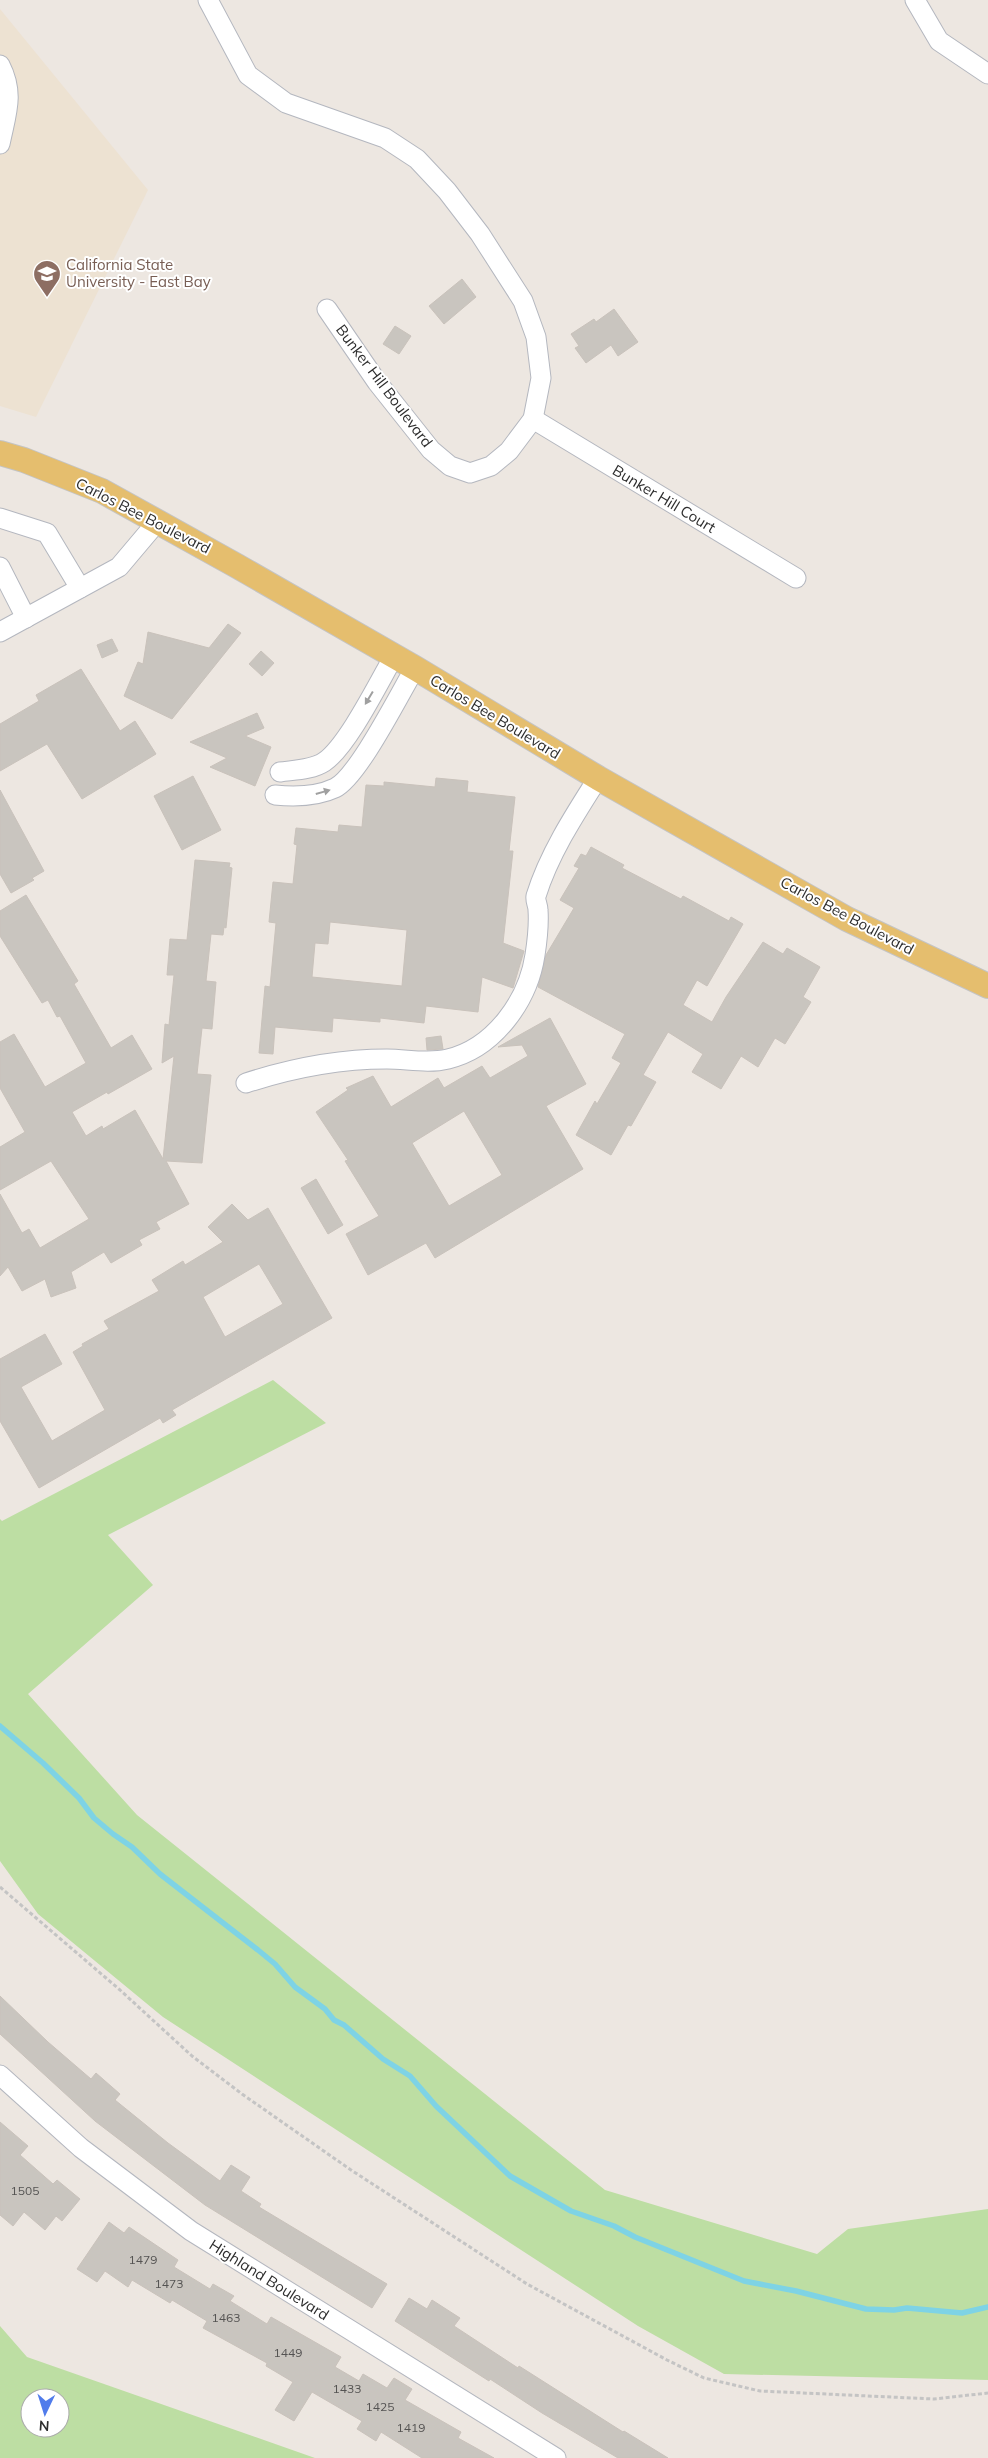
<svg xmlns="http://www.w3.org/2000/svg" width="988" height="2458" font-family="Mulish,sans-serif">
	<rect width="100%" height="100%" fill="#ede7e1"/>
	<polygon fill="#ede2d2" points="0,9 148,190 36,417 0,406"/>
	<g fill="#bddea3" fill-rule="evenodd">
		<polygon points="273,1380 326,1423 108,1535 153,1585 28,1694 137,1815 605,2190 817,2254 848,2229 988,2209 988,2380 724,2374 638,2326 163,2017 38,1914 0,1861 0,1519 2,1521"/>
		<path d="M0 2326 27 2357 315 2458H0ZM30 2398H60V2428H30Z"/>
	</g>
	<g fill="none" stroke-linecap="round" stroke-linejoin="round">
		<polyline stroke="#7ed3e5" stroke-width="5.5" points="0,1726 43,1763 79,1798 94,1818 113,1834 132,1847 160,1874 258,1950 275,1964 295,1987 325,2009 334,2020 344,2025 383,2059 410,2076 436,2106 510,2176 571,2211 614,2226 635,2237 744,2281 796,2291 866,2309 894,2310 907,2308 962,2313 988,2307"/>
	</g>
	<g fill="#c9c5bf" stroke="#c9c2bb" fill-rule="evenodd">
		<polygon points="462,279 476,297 444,324 429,306"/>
		<polygon points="614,309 638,342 618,356 611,345 586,363 575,348 579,346 571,334 594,319 596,322"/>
		<polygon points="395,326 411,336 399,354 383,344"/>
		<polygon points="228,624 241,633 172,719 124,696 138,662 143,664 148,632 209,648"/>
		<polygon points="112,639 118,651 102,658 97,645"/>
		<polygon points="261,651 274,663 262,676 249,664"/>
		<polygon points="81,669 120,731 135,721 156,754 82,799 47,744 0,771 0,724 39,701 36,695"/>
		<polygon points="257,713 264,728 245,736 271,747 255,786 210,767 227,758 190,742"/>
		<polygon points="193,776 221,830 182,850 154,796"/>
		<path d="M436 778 468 781 467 792 515 797 509 851H513L503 943 524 951 513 988 482 977 478 1012 426 1006 424 1023 380 1018V1022L333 1018 332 1032 275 1027 273 1054 259 1053 265 986 270 987 276 923 269 922 273 882 293 884 297 845 294 844 296 828 338 832 339 825 362 827 366 785 384 786V782L435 787ZM330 922 407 930 402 986 312 977 315 943 328 944Z"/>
		<polygon points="0,790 44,871 32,878 34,880 11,893 0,874"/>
		<polygon points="591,847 624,865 622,868 681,899 683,896 729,921 731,917 743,924 707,986 697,980 683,1005 712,1022 726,997 763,942 783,954 787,948 820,967 803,997 811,1002 785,1044 775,1038 758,1067 741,1056 721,1089 692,1072 703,1054 668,1032 643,1075 656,1082 631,1126 628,1125 611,1155 576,1135 595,1101 597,1104 621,1063 612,1058 625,1034 538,987 546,955 574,908 560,900 579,868 574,866 581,854 586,856"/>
		<polygon points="195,860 230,863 229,867 232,868 226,928 224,927 223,935 211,934 206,981 216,982 212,1029 202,1028 197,1074 211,1075 202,1163 166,1161 189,1204 156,1222 160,1229 139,1240 142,1245 111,1263 104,1252 71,1272 76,1288 51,1297 45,1279 22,1291 8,1267 0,1276 0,1194 22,1233 29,1229 40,1248 89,1219 51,1161 0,1190 0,1147 25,1132 0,1088 0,1042 14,1034 45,1087 86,1063 60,1016 57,1017 48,1000 42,1003 0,936 0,911 26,895 78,981 74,984 111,1048 132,1035 152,1069 108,1094 107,1092 72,1112 86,1136 102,1126 103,1129 135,1110 163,1159 174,1056 162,1063 165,1024 169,1025 174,975 167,975 170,939 187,940"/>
		<path d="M550 1018 586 1084 546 1106 583 1169 435 1258 426 1243 368 1275 346 1234 379 1216 345 1161 348 1160 316 1112 348 1090 346 1088 373 1076 391 1107 438 1078 444 1088 482 1066 490 1078 528 1056 522 1045 498 1047ZM464 1111 502 1175 449 1206 412 1143Z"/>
		<polygon points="441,1036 443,1049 427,1050 426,1038"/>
		<polygon points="316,1179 343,1225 328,1234 301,1188"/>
		<path d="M232 1204 248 1220 268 1208 332 1318 172 1410 176 1415 163 1423 160 1418 39 1488 0 1421V1359L45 1334 62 1364 21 1387 52 1441 105 1410 73 1352 83 1346 82 1344 109 1329 104 1321 159 1291 152 1280 183 1261 185 1265 223 1242 208 1227ZM259 1264 283 1304 225 1337 203 1297Z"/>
		<polygon points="0,1996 48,2042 91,2079 96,2073 120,2094 115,2100 168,2143 220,2181 231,2165 250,2177 241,2191 261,2204 259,2207 387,2284 372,2308 205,2205 95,2121 0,2034"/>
		<polygon points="0,2122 28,2146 20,2155 53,2184 57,2180 80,2199 62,2221 56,2216 45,2230 24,2212 13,2226 0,2215"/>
		<polygon points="109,2222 124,2233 129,2227 178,2260 174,2267 210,2289 213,2284 234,2296 230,2301 267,2324 271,2317 341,2357 335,2367 359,2381 363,2374 387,2388 394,2378 412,2389 405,2400 461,2432 458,2438 494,2458 422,2458 381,2432 376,2441 357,2429 362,2421 312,2392 294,2421 275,2410 293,2382 266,2366 267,2363 203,2328 207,2321 172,2300 170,2303 132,2280 128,2287 105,2271 97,2282 77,2269"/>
		<polygon points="409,2298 427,2309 432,2300 460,2318 454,2326 518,2368 519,2366 623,2432 624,2431 668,2458 618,2458 542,2413 490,2379 489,2381 395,2321"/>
	</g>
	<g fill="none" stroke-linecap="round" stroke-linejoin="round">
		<defs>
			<g id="minor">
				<polyline points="208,0 248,75 286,103 385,138 417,159 447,191 480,234 523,301 536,337 541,378 533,419 509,451 491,466 470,473 450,466 431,450 377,382 327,309"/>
				<polyline points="915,0 939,41 988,74"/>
				<path d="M0 65C15 94 6 114 0 144"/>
				<polyline points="533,419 796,578"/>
				<polyline points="0,518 47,533 80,588"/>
				<polyline points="0,567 26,618"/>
				<polyline points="0,632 119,567 157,522"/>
				<path d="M280 772C294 770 312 770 324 762 347 747 379 682 394 656"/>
				<path d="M275 795C295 797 316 797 335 788 358 777 400 693 415 668"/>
				<path d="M246 1083C292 1068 339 1059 387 1059 407 1059 428 1064 448 1059 494 1048 528 1001 535 955 537 942 539 924 538 910 538 905 535 901 536 896 549 854 575 814 598 778"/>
				<polyline points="0,2075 81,2148 191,2231 556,2458"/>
			</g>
			<polyline id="major" points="0,453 24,460 102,491 237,566 415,668 598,778 847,919 988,986"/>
		</defs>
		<use href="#minor" stroke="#b4b7bf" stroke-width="21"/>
		<use href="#major" stroke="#c4c4c4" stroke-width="26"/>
		<polyline stroke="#c4c4c4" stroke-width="3" stroke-dasharray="4 2.5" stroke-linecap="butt" points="0,1887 120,1990 192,2056 242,2094 351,2170 527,2284 667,2360 704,2378 760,2391 934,2399 988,2393"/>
		<use href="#minor" stroke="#fff" stroke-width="19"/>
		<use href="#major" stroke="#e5be6e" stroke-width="24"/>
	</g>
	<defs><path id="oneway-solid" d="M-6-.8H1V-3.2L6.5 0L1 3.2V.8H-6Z" transform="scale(1.25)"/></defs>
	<g fill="#a0a0a0">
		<use href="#oneway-solid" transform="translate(369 698) rotate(121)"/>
		<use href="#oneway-solid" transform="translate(323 792) rotate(-16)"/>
	</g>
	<defs>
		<symbol id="university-pin" viewBox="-11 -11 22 30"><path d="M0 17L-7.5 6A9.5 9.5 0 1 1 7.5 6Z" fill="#8d6e63" stroke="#fff"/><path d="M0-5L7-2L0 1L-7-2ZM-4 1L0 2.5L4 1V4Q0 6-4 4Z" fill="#fff"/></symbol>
	</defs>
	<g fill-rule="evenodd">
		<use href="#university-pin" x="31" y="258" width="32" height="43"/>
	</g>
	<g text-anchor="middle" stroke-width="4" stroke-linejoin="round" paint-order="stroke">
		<g font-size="12" fill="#545352">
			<text x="25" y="2195">1505</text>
			<text x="143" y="2264">1479</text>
			<text x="169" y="2288">1473</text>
			<text x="226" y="2322">1463</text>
			<text x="288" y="2357">1449</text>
			<text x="347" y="2393">1433</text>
			<text x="380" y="2411">1425</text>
			<text x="411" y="2432">1419</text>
		</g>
		<g font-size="15" fill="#785e54" stroke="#fff" text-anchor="start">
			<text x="66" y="270">California State<tspan x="66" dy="17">University - East Bay</tspan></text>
		</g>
		<g font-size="15" fill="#2d2d2d" stroke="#fff">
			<text transform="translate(384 386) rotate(53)" y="5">Bunker Hill Boulevard</text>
			<text transform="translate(664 499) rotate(31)" y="5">Bunker Hill Court</text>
			<text transform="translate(143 516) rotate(27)" y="5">Carlos Bee Boulevard</text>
			<text transform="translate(495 717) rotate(31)" y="5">Carlos Bee Boulevard</text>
			<text transform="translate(847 916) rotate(28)" y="5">Carlos Bee Boulevard</text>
			<text transform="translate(269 2280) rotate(32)" y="5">Highland Boulevard</text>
		</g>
	</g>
	<g transform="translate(45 2413) rotate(184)"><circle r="24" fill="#ffffff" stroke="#ababab"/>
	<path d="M0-4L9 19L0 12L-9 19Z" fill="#517ceb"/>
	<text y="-8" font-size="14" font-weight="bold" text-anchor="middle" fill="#2d2d2d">N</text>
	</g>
</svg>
